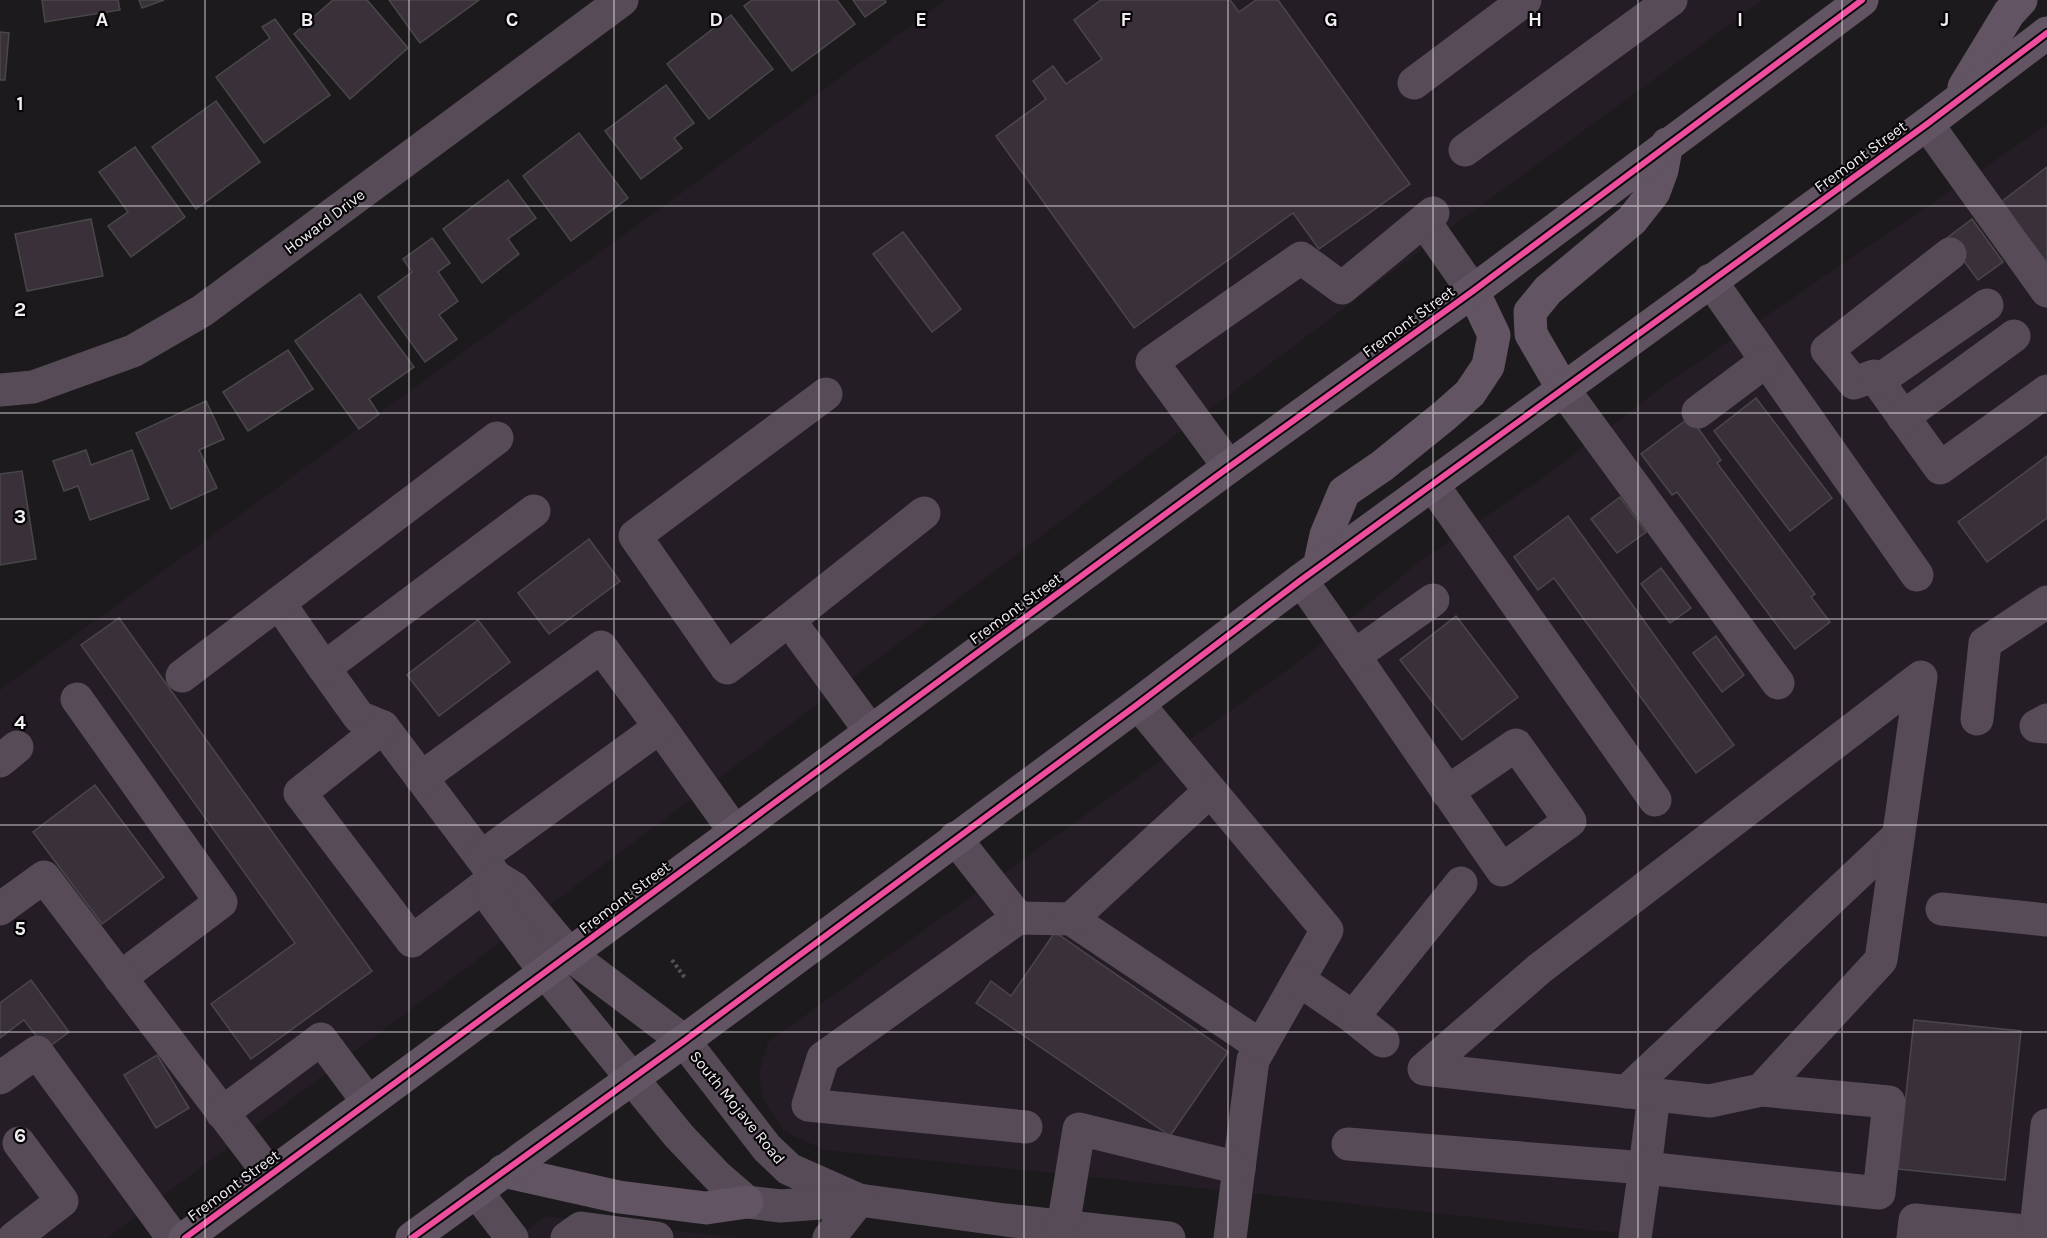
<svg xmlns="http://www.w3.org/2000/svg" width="2047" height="1238" font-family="Karla,sans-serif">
	<rect width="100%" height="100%" fill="#1c1a1c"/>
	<g fill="#251d25">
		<polygon points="946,0 1763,0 1476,209 107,1238 0,1238 0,690"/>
		<polygon points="2047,125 2047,1238 1664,1238 1289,1197 824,1150 784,1131 764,1101 759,1073 768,1042 1304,658 1420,561 1544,477 1669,382"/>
		<polygon points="546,1216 740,1238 517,1238"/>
	</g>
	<g fill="#3a303a" stroke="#494849" stroke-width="1.5">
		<polygon points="42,0 118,0 120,10 45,22"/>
		<polygon points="139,0 164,0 142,8"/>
		<polygon points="333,0 367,0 408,48 350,99 294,34"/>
		<polygon points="389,0 479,0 420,43"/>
		<polygon points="752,0 837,0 855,24 792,71 744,6"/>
		<polygon points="853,0 885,0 886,2 865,17"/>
		<polygon points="1101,0 1230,0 1239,12 1256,0 1278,0 1410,184 1319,249 1293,213 1134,328 996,136 1046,99 1033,81 1053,66 1066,84 1102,59 1074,20"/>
		<polygon points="731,15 773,69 709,119 667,64"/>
		<polygon points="275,19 330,95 264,143 216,77 270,38 262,27"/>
		<polygon points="0,32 9,33 5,80 0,80"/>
		<polygon points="666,85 694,123 674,138 682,148 641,179 605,131"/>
		<polygon points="216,101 260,162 196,209 152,147"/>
		<polygon points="579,133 628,198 571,241 523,176"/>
		<polygon points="135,147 185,217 131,257 108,226 128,212 99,172"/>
		<polygon points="2047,167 2047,263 2001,202"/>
		<polygon points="508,180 536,218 508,239 519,254 482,283 443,229"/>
		<polygon points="91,219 103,276 27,291 15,234"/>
		<polygon points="1972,219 2003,262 1978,280 1947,238"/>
		<polygon points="903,232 961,309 932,332 873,254"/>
		<polygon points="432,238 450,263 438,272 458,301 439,315 457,339 425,362 378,297 412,272 403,259"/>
		<polygon points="360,294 414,367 369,399 379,414 359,429 295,341"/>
		<polygon points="288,350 313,389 248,431 223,392"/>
		<polygon points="1756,398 1832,498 1790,531 1714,431"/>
		<polygon points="206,401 224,439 199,450 217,488 171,509 136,433"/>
		<polygon points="1690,417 1721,460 1717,463 1815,594 1811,597 1830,622 1795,649 1677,492 1672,495 1641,454"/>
		<polygon points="86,450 91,465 132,450 149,499 90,520 78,486 64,491 53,461"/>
		<polygon points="2047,456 2047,518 1987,562 1958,522"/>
		<polygon points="22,471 36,559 0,565 0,474"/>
		<polygon points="1620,497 1646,532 1617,553 1591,519"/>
		<polygon points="1568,516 1734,745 1696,773 1554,578 1538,590 1514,557"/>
		<polygon points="589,539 620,581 549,634 518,593"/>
		<polygon points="1661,568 1691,608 1670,623 1641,584"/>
		<polygon points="1456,616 1518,697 1462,740 1400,660"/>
		<polygon points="119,618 372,971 251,1059 211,1004 295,943 81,645"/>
		<polygon points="478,620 510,662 439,716 407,675"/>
		<polygon points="1716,636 1744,675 1722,692 1693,653"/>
		<polygon points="95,785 164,877 102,924 33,832"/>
		<polygon points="1055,932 1228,1052 1170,1136 976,1003 991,981 1011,996"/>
		<polygon points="31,980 69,1032 46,1049 24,1020 0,1038 0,1003"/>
		<polygon points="1914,1020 2021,1031 2005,1180 1898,1169"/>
		<polygon points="157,1055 189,1108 156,1128 124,1075"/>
	</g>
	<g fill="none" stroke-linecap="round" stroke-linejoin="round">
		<polyline stroke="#585058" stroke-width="4" stroke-dasharray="3 3" stroke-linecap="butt" points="672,960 685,978"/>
		<g stroke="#564b56" stroke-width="33">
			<polyline points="1414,83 1525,0"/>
			<polyline points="1927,124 2047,291"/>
			<polyline points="1465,150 1671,0"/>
			<polyline points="1424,221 1473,291"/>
			<polyline points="1950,254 1827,350 1854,383 1874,376 1940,468 2047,391"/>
			<polyline points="1710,280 1917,575"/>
			<polyline points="1878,381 1987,305"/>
			<polyline points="1563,389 1778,683"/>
			<polyline points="0,390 33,387 133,351 202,311 622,0"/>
			<polyline points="1698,412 1766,361"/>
			<polyline points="1903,417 2014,336"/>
			<polyline points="1229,467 1152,362 1301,258 1342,288 1433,213"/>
			<polyline points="1432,484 1655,800"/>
			<polyline points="534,511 324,668 359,717 383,727 496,877 514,888 570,955 684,1041 767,1148 789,1169 859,1200"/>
			<path d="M1301 580C1369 676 1435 774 1502 870L1570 821 1516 745 1447 792"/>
			<polyline points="279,603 324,668"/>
			<polyline points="789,620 727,668 635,536 826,394"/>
			<polyline points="1354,656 1433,600"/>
			<polyline points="182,676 497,438"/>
			<polyline points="77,699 221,902 120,978"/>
			<polyline points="1138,704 1327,930 1253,1060 1230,1238"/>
			<polyline points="1977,719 1985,643 2047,602"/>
			<polyline points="2047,720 2036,726 2047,727"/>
			<polyline points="383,727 300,793 412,941 496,877"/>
			<polyline points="660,727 735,832"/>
			<polyline points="871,732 789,620 924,513"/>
			<polyline points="0,761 17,747"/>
			<polyline points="421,778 601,647 660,727 481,857"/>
			<polyline points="955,838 1018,918 823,1058 808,1105 1026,1127"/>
			<polyline points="496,877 494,903 545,972 679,1136 718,1177 747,1202 781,1206 859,1200 1005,1220 1169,1238"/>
			<polyline points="0,909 44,877 270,1175"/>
			<polyline points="1942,909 2047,920"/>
			<polyline points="1018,918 1071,919 1261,1046"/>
			<polyline points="1071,919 1210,791"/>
			<polyline points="1299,980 1353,1017 1383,1041"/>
			<polyline points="1353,1017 1461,883"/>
			<polyline points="0,1078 37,1052 173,1238"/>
			<polyline points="1626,1092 1898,836"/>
			<polyline points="222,1113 321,1039 368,1102"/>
			<polyline points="1348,1144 1645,1168 1654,1095"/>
			<polyline points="476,1191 512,1238"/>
			<polyline points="1063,1227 1079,1129 1239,1168"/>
			<polyline points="14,1238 62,1201 19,1143"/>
			<polyline points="567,1238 581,1228 657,1238"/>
			<polyline points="829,1238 859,1200"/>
			<polyline points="1635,1238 1645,1168 1879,1193 1889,1102 1761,1090 1710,1101 1424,1069 1539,969 1921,677 1881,960 1761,1090"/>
			<polyline points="1913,1238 1915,1220 2036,1232"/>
			<polyline points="2035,1238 2047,1125"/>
		</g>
		<g stroke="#625462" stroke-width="33">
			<polyline points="1964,87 2009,13 2021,0"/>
			<polyline points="1563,389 1531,334 1530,312 1548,290 1632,220 1654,192 1662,170 1667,144"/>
			<polyline points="1319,567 1326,535 1344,492 1382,466 1444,416 1470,393 1488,366 1494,335 1473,291"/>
			<polyline points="503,1171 619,1197 706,1208 747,1202"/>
			<polyline points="185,1238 1229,467 1473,291 1862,0"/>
			<polyline points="412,1238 684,1041 1138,704 1301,580 1927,124 2047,33"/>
		</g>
		<defs>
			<g id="cycleway">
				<polyline points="185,1238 1229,467 1473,291 1862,0"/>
				<polyline points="412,1238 684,1041 1138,704 1301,580 1927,124 2047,33"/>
			</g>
		</defs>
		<use href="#cycleway" stroke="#070507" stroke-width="10"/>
		<use href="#cycleway" stroke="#ef4d9e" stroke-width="6"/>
	</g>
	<path fill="none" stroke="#f2eff2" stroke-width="1.5" stroke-opacity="0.55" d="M205 0V1238M409 0V1238M614 0V1238M819 0V1238M1024 0V1238M1228 0V1238M1433 0V1238M1638 0V1238M1842 0V1238M0 206H2047M0 413H2047M0 619H2047M0 825H2047M0 1032H2047"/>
	<g text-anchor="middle" stroke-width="4.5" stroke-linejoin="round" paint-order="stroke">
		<g font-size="16" fill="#f2eff2" stroke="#070507">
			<text transform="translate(1860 156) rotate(-36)" y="6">Fremont Street</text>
			<text transform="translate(324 221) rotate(-37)" y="6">Howard Drive</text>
			<text transform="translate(1408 321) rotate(-36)" y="6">Fremont Street</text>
			<text transform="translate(1015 608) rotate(-36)" y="6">Fremont Street</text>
			<text transform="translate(624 897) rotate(-37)" y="6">Fremont Street</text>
			<text transform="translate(738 1107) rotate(51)" y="6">South Mojave Road</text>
			<text transform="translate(233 1185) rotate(-36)" y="6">Fremont Street</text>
		</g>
	</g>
	<g font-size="20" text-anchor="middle" font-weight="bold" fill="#f2eff2" stroke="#070507" stroke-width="4.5" stroke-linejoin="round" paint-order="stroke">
		<text x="102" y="26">A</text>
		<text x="307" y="26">B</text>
		<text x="512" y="26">C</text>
		<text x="716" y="26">D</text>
		<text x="921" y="26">E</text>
		<text x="1126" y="26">F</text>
		<text x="1331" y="26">G</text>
		<text x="1535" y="26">H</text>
		<text x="1740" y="26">I</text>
		<text x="1945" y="26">J</text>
		<text x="20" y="110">1</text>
		<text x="20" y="316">2</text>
		<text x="20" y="523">3</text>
		<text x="20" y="729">4</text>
		<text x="20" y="935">5</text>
		<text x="20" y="1142">6</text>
	</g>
</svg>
